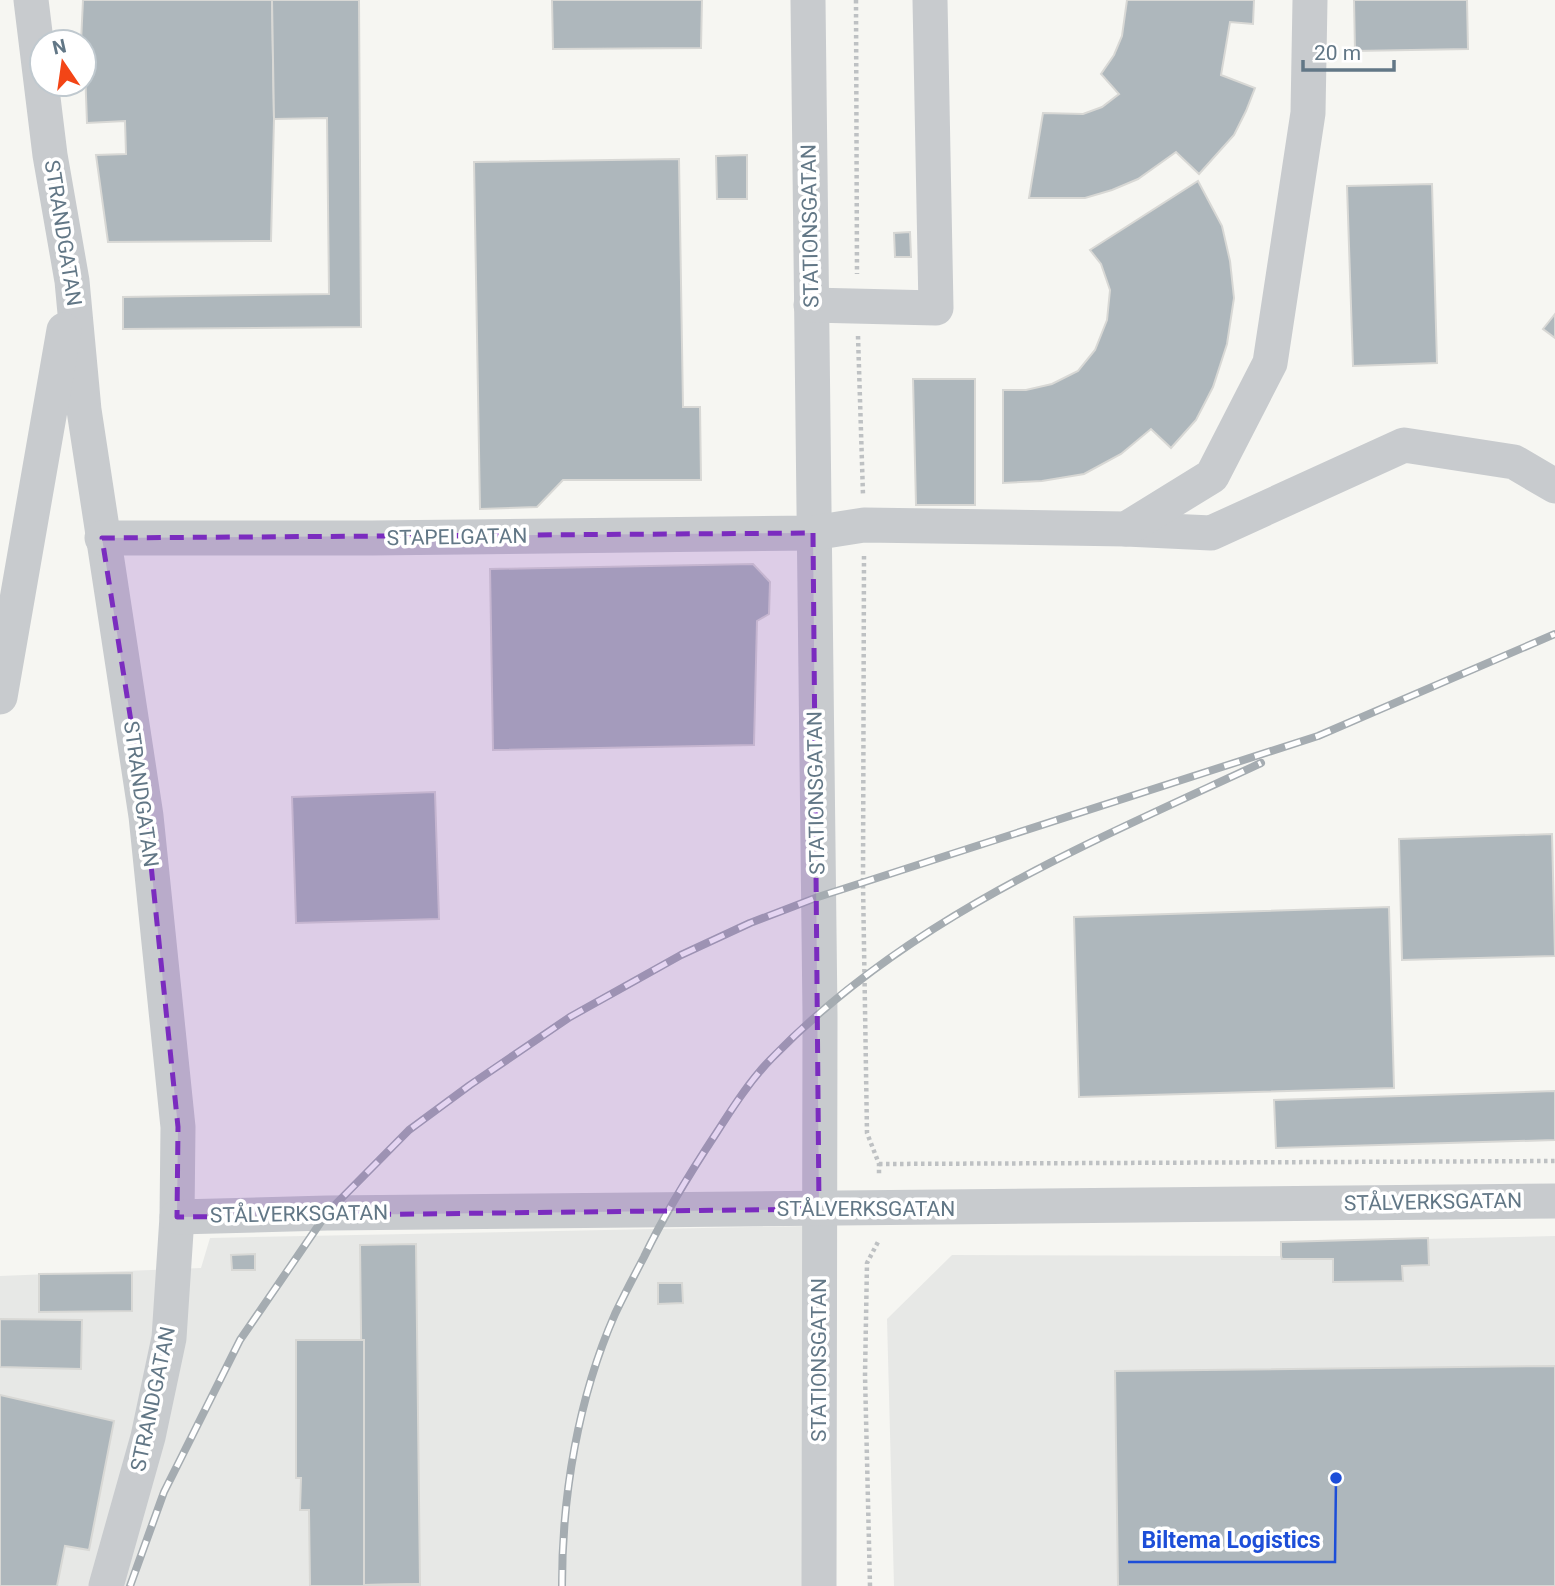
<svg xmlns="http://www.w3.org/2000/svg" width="1555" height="1586" font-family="Roboto,sans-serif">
	<rect width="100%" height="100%" fill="#f6f6f2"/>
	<g fill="#e7e8e6">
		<polygon points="807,1226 806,1586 0,1586 0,1276 201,1268 210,1238"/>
		<polygon points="1555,1236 1555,1586 894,1586 887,1319 952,1255 1281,1256 1281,1242"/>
	</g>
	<g fill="#aeb7bc" stroke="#d8d8d5" stroke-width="2">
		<polygon points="83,0 272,0 274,119 271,241 108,242 96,155 126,154 125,121 87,123 84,42 81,42"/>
		<polygon points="272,0 359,0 361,327 123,329 123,297 329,294 327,118 274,119"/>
		<polygon points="552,0 702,0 701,48 553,49"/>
		<polygon points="1127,0 1254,0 1253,24 1230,22 1221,75 1255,88 1246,111 1234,135 1199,174 1176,152 1138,179 1112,190 1085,198 1029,198 1043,113 1083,114 1102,107 1119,94 1101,74 1114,55 1122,36"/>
		<polygon points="1354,0 1467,0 1468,49 1355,51"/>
		<polygon points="747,155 747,199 717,199 716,156"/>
		<polygon points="679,159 683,407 700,407 701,480 563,480 537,507 480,509 474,162"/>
		<polygon points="1198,181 1222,226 1230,261 1234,298 1227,344 1213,387 1196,420 1171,448 1151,429 1121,454 1084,474 1042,481 1003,483 1003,390 1026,390 1052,384 1078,371 1095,350 1107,320 1110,290 1101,264 1090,250"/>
		<polygon points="1432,184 1437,363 1353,366 1347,186"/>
		<polygon points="910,232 911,257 895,257 894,233"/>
		<polygon points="1555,314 1555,338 1543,329"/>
		<polygon points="913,379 975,379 975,505 916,505"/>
		<polygon points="753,564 770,582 769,614 757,621 754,745 493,750 490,569"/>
		<polygon points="435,792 439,919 296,923 292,797"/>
		<polygon points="1552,834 1555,956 1402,960 1399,839"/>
		<polygon points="1389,907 1394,1088 1079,1097 1074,917"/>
		<polygon points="1555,1091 1555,1140 1276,1148 1274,1100"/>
		<polygon points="1428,1238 1429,1265 1402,1266 1403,1281 1333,1282 1333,1259 1282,1259 1281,1256 1281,1242"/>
		<polygon points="416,1244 420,1584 364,1585 360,1245"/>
		<polygon points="255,1254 255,1270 232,1270 231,1255"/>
		<polygon points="132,1273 132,1311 39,1312 39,1274"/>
		<polygon points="658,1283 682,1283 683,1303 658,1304"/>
		<polygon points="0,1319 82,1320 81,1369 0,1367"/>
		<polygon points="296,1340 364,1340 364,1585 420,1584 420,1586 310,1586 309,1510 300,1510 301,1478 296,1478"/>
		<polygon points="1555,1366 1555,1586 1118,1586 1115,1371"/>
		<polygon points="0,1395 114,1421 89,1550 65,1546 57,1586 0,1586"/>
	</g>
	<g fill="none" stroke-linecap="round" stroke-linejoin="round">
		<g stroke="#bec1c3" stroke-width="4.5" stroke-dasharray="3.5 3.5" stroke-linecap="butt">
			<polyline points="856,0 857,274"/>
			<polyline points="858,336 863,495"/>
			<polyline points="864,556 863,883 867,1133 879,1164 879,1175"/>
			<polyline points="879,1164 1555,1161"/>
			<polyline points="870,1586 865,1375 867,1263 879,1240"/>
		</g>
		<g stroke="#c8cbce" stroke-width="35">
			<polyline points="31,0 50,155 72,281 84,410 146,816 178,1127 177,1217 169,1338 148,1437 106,1586"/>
			<polyline points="808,0 820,1015 819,1586"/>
			<polyline points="811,305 936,308 930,0"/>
			<polyline points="1126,529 1211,533 1404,445 1514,462 1555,486"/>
			<polyline points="102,538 372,538 813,533 864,525 1126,529 1212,476 1270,363 1308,113 1310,0"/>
			<polyline points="0,697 64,330"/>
			<polyline points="177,1217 327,1213 1555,1201"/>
		</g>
		<defs>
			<g id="rail">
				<polyline points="130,1586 164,1492 240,1340 327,1213 409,1130 470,1085 570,1017 681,955 750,923 818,897 1318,736 1555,634"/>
				<path d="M562 1586C562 1495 578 1398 615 1314 624 1295 634 1276 644 1257 665 1213 690 1173 717 1132 733 1107 751 1079 772 1058 909 917 1087 844 1261 763"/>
			</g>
		</defs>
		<use href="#rail" stroke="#a5acb1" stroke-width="8"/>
		<use href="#rail" stroke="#fff" stroke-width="5" stroke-dasharray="16" stroke-linecap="butt"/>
	</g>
	<path fill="#7b2cbf" fill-opacity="0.2" stroke="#7b2cbf" stroke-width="5" stroke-dasharray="14 9" stroke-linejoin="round" d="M813 533 819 1209 177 1217 178 1127 146 816 102 538Z"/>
	<g text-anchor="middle" stroke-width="7" stroke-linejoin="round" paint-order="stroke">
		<g font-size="21" fill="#627786" stroke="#fff">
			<text transform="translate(810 226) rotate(-91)" y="7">STATIONSGATAN</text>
			<text transform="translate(63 233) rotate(81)" y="7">STRANDGATAN</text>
			<text transform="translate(457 537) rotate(-1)" y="7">STAPELGATAN</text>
			<text transform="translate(816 793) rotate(-91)" y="7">STATIONSGATAN</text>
			<text transform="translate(141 794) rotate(82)" y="7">STRANDGATAN</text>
			<text transform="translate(1433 1202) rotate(-1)" y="7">STÅLVERKSGATAN</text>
			<text x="866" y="1216">STÅLVERKSGATAN</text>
			<text transform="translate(299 1214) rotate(-1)" y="7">STÅLVERKSGATAN</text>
			<text transform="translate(819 1360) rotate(-90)" y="7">STATIONSGATAN</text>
			<text transform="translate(153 1399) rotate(-78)" y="7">STRANDGATAN</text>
		</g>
	</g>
	<path fill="none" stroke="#1d4ed8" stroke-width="2.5" d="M1336 1478L1335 1562H1128"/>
	<circle fill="#1d4ed8" stroke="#fff" stroke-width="2.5" cx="1336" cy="1478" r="7"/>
	<g font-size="23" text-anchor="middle" font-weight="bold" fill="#1d4ed8" stroke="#fff" stroke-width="7" stroke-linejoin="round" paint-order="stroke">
		<text x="1231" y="1548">Biltema Logistics</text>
	</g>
	<g transform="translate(63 63) rotate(347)"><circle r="33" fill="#ffffff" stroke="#c0c9cf" stroke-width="2"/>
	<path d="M0-5L12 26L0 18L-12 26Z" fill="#f34516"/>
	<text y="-10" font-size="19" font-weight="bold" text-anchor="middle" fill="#627786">N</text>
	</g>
	<path d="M1303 60v10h91v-10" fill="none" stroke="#627786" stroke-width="3.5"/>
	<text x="1314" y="60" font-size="21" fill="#627786" stroke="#ffffff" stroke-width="5" paint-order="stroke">20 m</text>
</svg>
